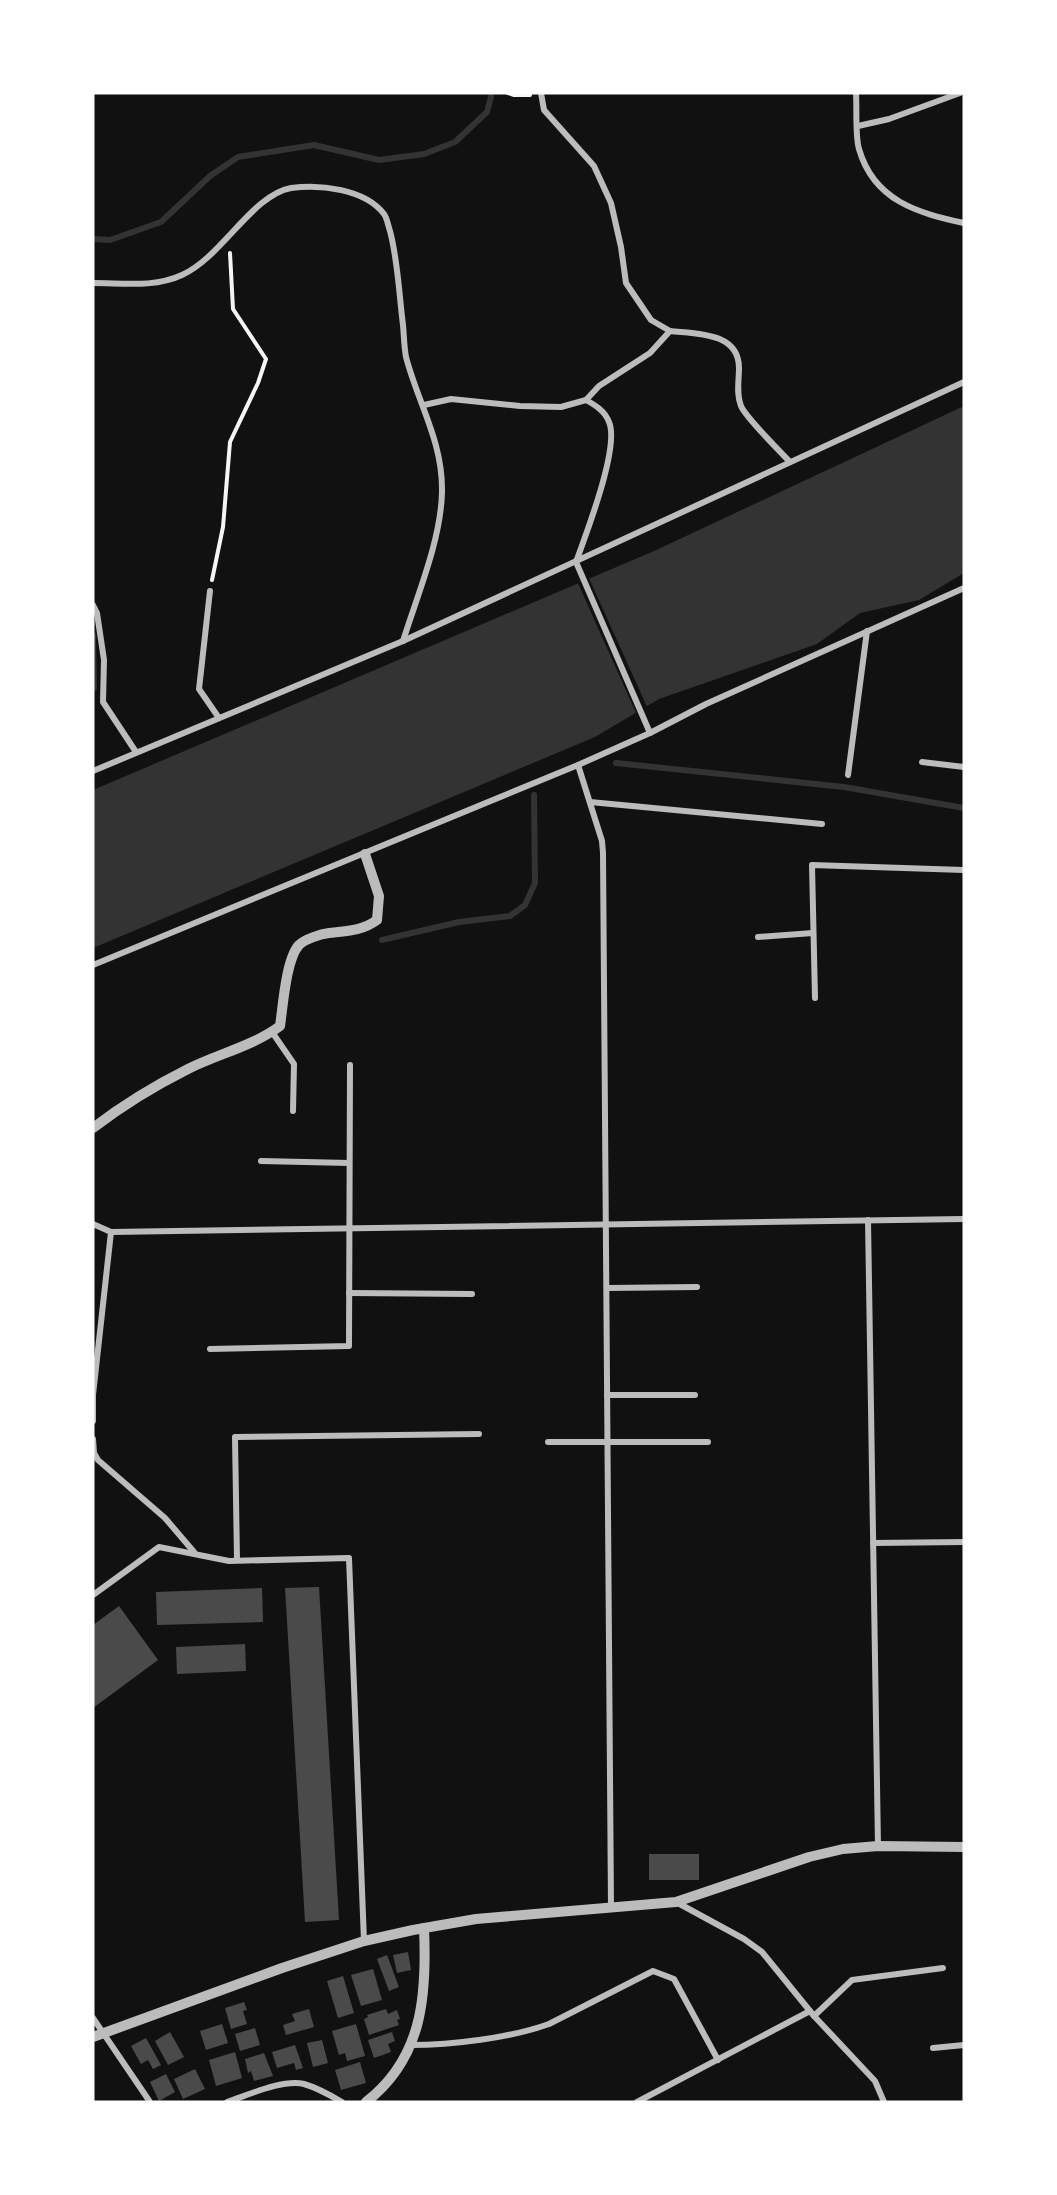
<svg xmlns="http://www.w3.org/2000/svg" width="1057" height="2195" font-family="'Source Sans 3',sans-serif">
	<rect width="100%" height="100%" fill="#111"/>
	<polygon fill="#333" points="964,406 964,573 919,600 860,613 817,644 659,699 595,737 93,948 93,790 654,551"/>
	<polygon fill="#111" points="588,576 648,709 637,715 577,581"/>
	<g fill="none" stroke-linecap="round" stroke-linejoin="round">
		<g stroke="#333" stroke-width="6">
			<polyline points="93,239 110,240 161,222 210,176 238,157 314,145 379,160 424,154 455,142 487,112 491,97"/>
			<polyline points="93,635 94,688"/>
			<polyline points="616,763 844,787 964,808"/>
			<polyline points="382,940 459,922 510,916 525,905 535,883 534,795"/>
		</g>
	</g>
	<g fill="#4a4a4a">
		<polygon points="319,1587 339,1920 305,1922 285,1588"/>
		<polygon points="262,1588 263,1622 157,1625 156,1592"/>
		<polygon points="119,1606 158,1660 93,1708 93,1625"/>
		<polygon points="245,1644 246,1671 177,1674 176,1647"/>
		<rect x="649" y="1854" width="50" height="26"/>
		<polygon points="408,1952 411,1970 397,1973 393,1955"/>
		<polygon points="387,1955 399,1987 389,1991 377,1959"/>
		<polygon points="373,1969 382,2000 361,2006 351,1975"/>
		<polygon points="343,1976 354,2013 338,2018 327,1981"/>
		<polygon points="244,2002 247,2010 243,2011 247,2024 231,2029 225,2008"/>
		<polygon points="309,2009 314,2027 286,2035 283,2025 295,2021 292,2014"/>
		<polygon points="386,2009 388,2014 397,2010 400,2019 397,2020 399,2025 369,2035 364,2019 368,2017 367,2015"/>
		<polygon points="222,2024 228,2043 206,2050 200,2031"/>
		<polygon points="356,2024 365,2056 347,2061 345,2053 339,2055 332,2031"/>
		<polygon points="255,2028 260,2045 240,2051 235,2034"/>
		<polygon points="170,2032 184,2057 168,2065 155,2041"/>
		<polygon points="392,2032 395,2041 388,2044 391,2052 374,2058 368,2040"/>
		<polygon points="146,2038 161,2065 153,2069 148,2060 141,2064 131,2046"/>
		<polygon points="322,2040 328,2063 313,2067 307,2043"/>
		<polygon points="295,2045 303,2068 296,2070 294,2063 277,2068 272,2052"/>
		<polygon points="235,2052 242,2078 216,2086 209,2060"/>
		<polygon points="264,2053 273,2076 254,2081 251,2071 248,2073 245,2059"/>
		<polygon points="360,2062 366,2083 341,2090 335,2070"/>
		<polygon points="195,2069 205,2089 183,2099 174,2079"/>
		<polygon points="166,2074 175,2092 159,2101 150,2082"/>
	</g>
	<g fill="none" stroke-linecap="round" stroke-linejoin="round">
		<g stroke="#f5f5f5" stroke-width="4">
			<polyline points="508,93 514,95 530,95"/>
			<polyline points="212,580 223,527 230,442 258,383 266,359 233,309 230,253"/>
		</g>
		<g stroke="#bcbcbc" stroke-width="6">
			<polyline points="541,93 544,110 594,166 611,203 621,247 626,283 651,320 670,331"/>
			<path d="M856 93C857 108 855 136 859 149 874 201 918 213 964 223"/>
			<polyline points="858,126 889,119 960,93"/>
			<path d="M93 283C123 283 154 288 182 275 222 257 252 195 291 188 320 184 365 189 384 214 387 218 388 225 390 231 398 261 399 294 403 325 404 335 404 347 406 357 418 403 443 442 442 492 441 540 417 596 403 641"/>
			<path d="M586 400C595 405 605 411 609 422 620 447 586 534 576 562L650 733"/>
			<path d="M424 405 451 399 520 406 561 407 586 400 599 386 650 353 670 331C696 334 739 332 739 368 739 380 736 394 741 406 746 418 779 450 790 462"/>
			<polyline points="210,591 199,689 219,718"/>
			<polyline points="93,605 97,613 104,660 103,702 136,752"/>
			<polyline points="922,762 964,767"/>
			<polyline points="578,765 602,841 603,853 611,1908"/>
			<polyline points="93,771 403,641 964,382"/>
			<polyline points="848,775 867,631"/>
			<polyline points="590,802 822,824"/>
			<polyline points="758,937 813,933"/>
			<polyline points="93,965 578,765 650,733 706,704 964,588"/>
			<polyline points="815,998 812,865 964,870"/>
			<polyline points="272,1032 294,1064 293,1111"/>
			<polyline points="261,1161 349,1163"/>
			<polyline points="868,1220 878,1846"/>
			<polyline points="93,1224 111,1232 964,1219"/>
			<polyline points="607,1288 697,1287"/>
			<polyline points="349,1293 472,1294"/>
			<polyline points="210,1349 349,1346 350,1065"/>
			<polyline points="607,1395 695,1395"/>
			<polyline points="93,1421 93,1395 111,1232"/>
			<polyline points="93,1439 94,1453 98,1460 165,1518 194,1552"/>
			<polyline points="548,1442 708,1442"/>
			<polyline points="873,1543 964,1542"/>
			<polyline points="237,1560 235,1437 479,1434"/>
			<polyline points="93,1595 159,1547 229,1561 349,1558 364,1941"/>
			<polyline points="676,1902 744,1939 762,1952 814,2016 875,2081 884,2102"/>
			<polyline points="814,2016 852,1980 943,1968"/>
			<polyline points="93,2018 150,2102"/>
			<path d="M410 2045C452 2045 510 2038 549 2024L653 1971 674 1979 718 2060"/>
			<polyline points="933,2048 964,2045"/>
			<path d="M227 2102C248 2095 283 2079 304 2084 318 2088 330 2095 342 2102"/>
			<polyline points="637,2102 810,2011"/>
		</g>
		<g stroke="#bcbcbc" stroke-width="10">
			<path d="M93 1128C123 1105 154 1086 188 1069 218 1054 253 1046 280 1026 283 1006 286 959 299 945 305 939 321 934 329 933 347 931 362 931 377 920L379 896 365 854"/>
			<polyline points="93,2037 282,1968 364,1941 413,1930 476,1919 676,1902 809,1857 843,1849 878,1846 964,1847"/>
			<path d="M366 2102C423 2058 427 1995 424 1928"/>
		</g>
	</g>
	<rect width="1057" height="2195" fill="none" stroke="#ffffff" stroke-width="189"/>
</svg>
